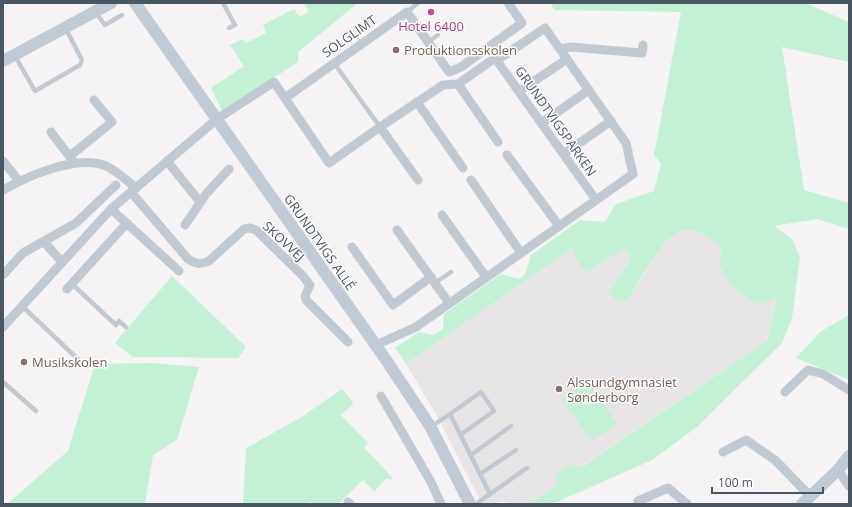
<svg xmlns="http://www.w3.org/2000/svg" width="852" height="507" font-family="'Open Sans',sans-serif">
	<rect width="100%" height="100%" fill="#f5f3f3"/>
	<polygon fill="#e6e4e5" points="689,229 706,235 721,247 720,265 777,296 767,341 581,467 570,464 555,474 557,485 529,504 512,504 501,501 496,504 482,504 436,414 406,364 574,247 586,272 625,248 631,258 609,293 628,301 657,252 675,233"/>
	<g fill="#c3f1d5">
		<polygon points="304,3 358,3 298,52 298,62 222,111 211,88 244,66 230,45 243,39 246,43 266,33 263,25 294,9 299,17 309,12"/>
		<path d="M550 3H805L849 22V62L782 47 804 190 849 203V229L817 219 774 226 792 239 800 257 792 318 782 343 697 427 652 460 552 504H529L557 485 555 474 570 464 582 467 767 341 777 297 765 303H754L731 285 720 265 721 247C712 240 702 231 689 230 665 227 639 283 628 301L616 300 609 293 631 258 625 248 586 272 575 258 574 247 406 364 395 348 419 332 433 335 443 329 444 314 501 274 519 279 525 275 531 255 580 220 605 222 616 204 654 191 661 164 654 155 681 12 555 10Z"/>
		<polygon points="172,276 246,347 238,358 133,357 115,343"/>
		<polygon points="849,315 849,380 796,358 820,332"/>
		<polygon points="151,363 199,367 177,440 153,455 145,504 7,504 68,451 95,364"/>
		<polygon points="588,382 617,423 592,441 562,400"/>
		<polygon points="342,389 352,401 353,404 341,415 368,443 364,448 393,478 390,480 387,478 374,491 363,480 338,504 311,504 314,499 309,504 243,504 246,448 300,418"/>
	</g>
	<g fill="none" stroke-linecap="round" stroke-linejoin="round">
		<g stroke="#c1cad2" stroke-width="4.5">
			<polyline points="223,3 235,25 229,28"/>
			<polyline points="407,12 418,3"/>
			<polyline points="96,13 105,25 122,15"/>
			<polyline points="428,42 438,35"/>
			<polyline points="15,56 35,91 80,65 82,60 66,29"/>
			<polyline points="334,63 380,127"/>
			<polyline points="435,283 451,272"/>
			<polyline points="72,284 116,325 119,321 126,327"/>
			<polyline points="22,306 82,363"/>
			<polyline points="3,382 36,411"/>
			<polyline points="450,414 481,392 494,411 460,435"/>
			<polyline points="432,426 450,414 490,494 476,504"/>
			<polyline points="471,455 511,426"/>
			<polyline points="480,474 516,450"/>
			<polyline points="490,494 527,468"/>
		</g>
		<g stroke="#c1cad2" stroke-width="9">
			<polyline points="560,49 571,47 642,53 643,45"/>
			<polyline points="458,84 498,142"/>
			<polyline points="524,88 567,59"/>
			<polyline points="285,98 407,12 449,72 461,67 522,23 508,3"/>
			<polyline points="417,102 463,168"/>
			<polyline points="546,120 589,90"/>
			<polyline points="380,127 443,85 458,84 495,58 596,200"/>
			<polyline points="51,132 73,161"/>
			<polyline points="568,151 611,121"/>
			<polyline points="507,155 559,226"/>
			<polyline points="70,156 112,122 94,100"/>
			<polyline points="3,161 19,181"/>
			<polyline points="167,161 200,202"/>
			<polyline points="471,180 521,253"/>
			<path d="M3 190C28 176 77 154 106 166 117 171 126 180 136 188"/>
			<path d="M131 192 188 259C196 264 200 265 209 261L244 229 250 228 256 230 302 275 310 285 305 296 306 300 348 342"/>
			<polyline points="111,209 179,271"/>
			<polyline points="442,215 486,277"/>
			<polyline points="185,225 206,194 229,169"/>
			<polyline points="397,230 449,303"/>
			<polyline points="44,242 62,262"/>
			<polyline points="352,247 393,305 431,277"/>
			<polyline points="3,275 23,253 76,223 116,185"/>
			<polyline points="67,289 127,223"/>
			<polyline points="3,327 111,209 217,119 274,82 329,163 380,127 418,180"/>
			<polyline points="376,345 416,327 633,174 626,143 545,28 502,57"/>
			<polyline points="785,392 808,370 823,374 849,390"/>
			<polyline points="381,396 431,482 441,504"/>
			<polyline points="723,452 746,440 775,460 811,497"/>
			<polyline points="838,470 849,486"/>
			<polyline points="638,501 668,488 687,504"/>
			<polyline points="348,502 350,504"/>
		</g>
		<g stroke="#c1cbd6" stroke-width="12">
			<polyline points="135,3 382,354 430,426 470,504"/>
			<polyline points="3,61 111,3"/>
			<polyline points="802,504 838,470 849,456"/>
		</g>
	</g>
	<circle fill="#d1479c" stroke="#fff" stroke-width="1.5" cx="431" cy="12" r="4"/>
	<g fill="#8d6e63" stroke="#fff" stroke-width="1.5">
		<circle cx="396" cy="50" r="4"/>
		<circle cx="24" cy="362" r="4"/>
		<circle cx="559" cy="389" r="4"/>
	</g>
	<g text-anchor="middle" stroke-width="3" stroke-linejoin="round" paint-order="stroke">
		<g font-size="13" fill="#b23c85" stroke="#fff">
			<text x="431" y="31">Hotel 6400</text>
		</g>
		<g font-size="13" fill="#4a5661" stroke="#fff">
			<text transform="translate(349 36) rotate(-35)" y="5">SOLGLIMT</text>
			<text transform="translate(556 121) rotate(55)" y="5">GRUNDTVIGSPARKEN</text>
			<text transform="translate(284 241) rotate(43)" y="5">SKOVVEJ</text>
			<text transform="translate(320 242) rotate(55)" y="5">GRUNDTVIGS ALLÉ</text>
		</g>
		<g font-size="13" fill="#785e54" stroke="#fff" text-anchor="start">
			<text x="404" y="55">Produktionsskolen</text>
			<text x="32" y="367">Musikskolen</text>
			<text x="567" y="387">Alssundgymnasiet<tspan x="567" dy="15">Sønderborg</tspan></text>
		</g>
	</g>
	<rect width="852" height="507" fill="none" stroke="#4a5661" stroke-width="8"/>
	<path d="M712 487v6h111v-6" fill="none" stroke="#4a5661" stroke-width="2"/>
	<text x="718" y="487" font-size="12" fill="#4a5661" stroke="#ffffff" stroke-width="3" paint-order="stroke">100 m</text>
</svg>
